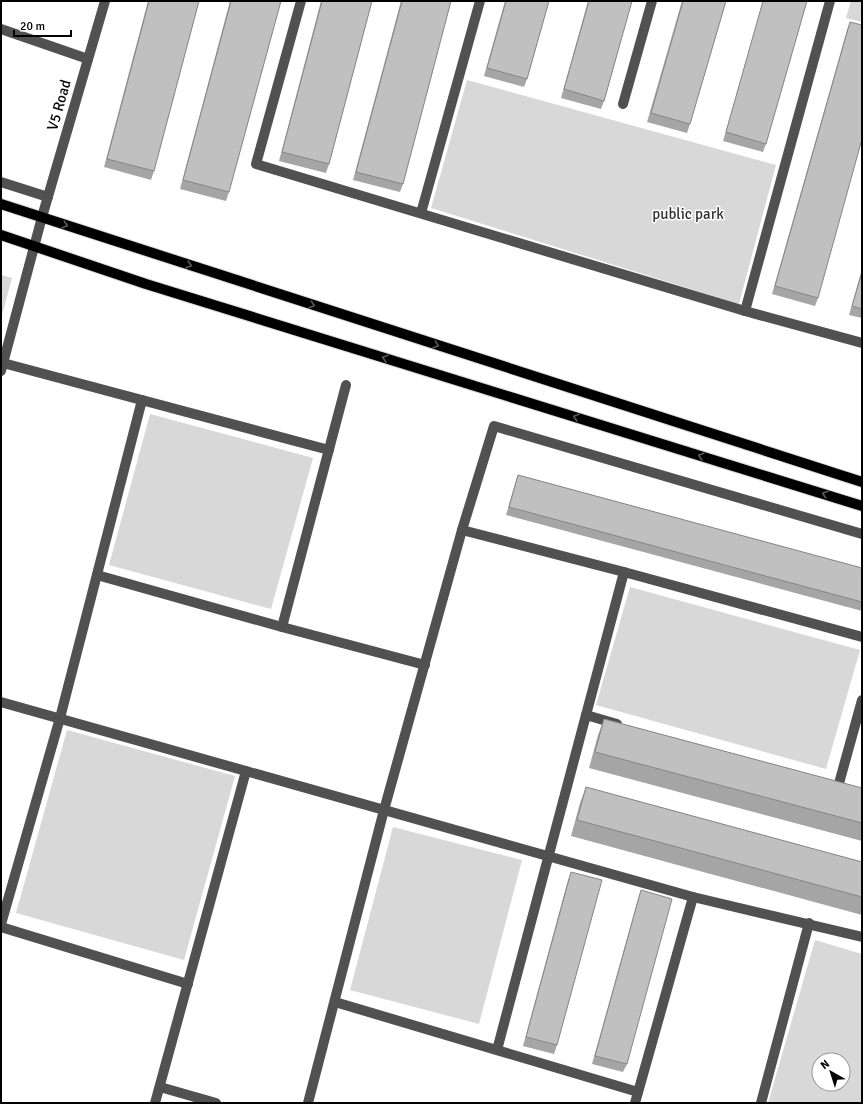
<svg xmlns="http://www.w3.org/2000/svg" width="863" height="1104" font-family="Signika,sans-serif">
	<rect width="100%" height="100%" fill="#fff"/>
	<g fill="#d8d8d8" fill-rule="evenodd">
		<polygon points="851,1 862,1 862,22 846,18"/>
		<polygon points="467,80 776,165 739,304 431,208"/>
		<polygon points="1,275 12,278 1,319"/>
		<polygon points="150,414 313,458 271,609 109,565"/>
		<polygon points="630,587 860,650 826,769 596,705"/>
		<polygon points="67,730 235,776 184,960 16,913"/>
		<polygon points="393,827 522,860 479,1024 350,990"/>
		<path d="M815 940 862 954V1103H768ZM819 1060H843V1084H819Z"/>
	</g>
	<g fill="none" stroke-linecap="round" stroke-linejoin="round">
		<defs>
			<g id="major">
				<polyline points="1,204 862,482"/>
				<polyline points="1,235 146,284 862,506"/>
			</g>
		</defs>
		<use href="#major" stroke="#dbdbdb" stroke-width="12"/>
		<g stroke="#515151" stroke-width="10">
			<polyline points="301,1 256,164 745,311 862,343"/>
			<polyline points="1,29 88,59"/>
			<polyline points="623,104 652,1"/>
			<polyline points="1,182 48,197"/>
			<polyline points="421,213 480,1"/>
			<polyline points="745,311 830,1"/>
			<polyline points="3,363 329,450"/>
			<polyline points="1,371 42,217 105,1"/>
			<polyline points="462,530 624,572 862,637"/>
			<polyline points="97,575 282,627 425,665"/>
			<polyline points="282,627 346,385"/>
			<polyline points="1,702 693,897 862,937"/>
			<polyline points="586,715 617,724"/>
			<polyline points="838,787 862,700"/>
			<polyline points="1,924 60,718 142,400"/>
			<polyline points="1,927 188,984"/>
			<polyline points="335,1002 638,1092"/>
			<polyline points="497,1050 624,572"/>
			<polyline points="160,1087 216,1103"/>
			<polyline points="155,1103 246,771"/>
			<polyline points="308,1103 384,810 462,530 494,426 862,534"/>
			<polyline points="635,1103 693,897"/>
			<polyline points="761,1103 809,923"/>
		</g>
		<use href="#major" stroke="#000" stroke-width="10"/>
	</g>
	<g fill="#a5a5a5">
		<polygon points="148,1 199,1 154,171 151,180 104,167"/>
		<polygon points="230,1 281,1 229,192 226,201 180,189"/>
		<polygon points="321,1 372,1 329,164 326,173 279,161"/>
		<polygon points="401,1 451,1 403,184 400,192 353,180"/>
		<polygon points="505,1 549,1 527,79 524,87 484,76"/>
		<polygon points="588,1 632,1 604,101 601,109 561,98"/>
		<polygon points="682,1 726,1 690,124 687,133 647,122"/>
		<polygon points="763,1 807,1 766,144 763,152 723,141"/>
		<polygon points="850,22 818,298 815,306 772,294 847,30"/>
		<polygon points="862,269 862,318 849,315"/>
		<polygon points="518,475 862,568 862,611 506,515 515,484"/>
		<polygon points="604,719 862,788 862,841 589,768 598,735"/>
		<polygon points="586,787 862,862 862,915 571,836 580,803"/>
		<polygon points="571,872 557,1045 554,1054 523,1046 568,880"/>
		<polygon points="641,890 627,1064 623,1072 592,1064 638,899"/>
	</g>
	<g fill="#c0c0c0" stroke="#868686">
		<polygon points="149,1 199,1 154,171 107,159"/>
		<polygon points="231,1 281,1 229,192 183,180"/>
		<polygon points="322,1 372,1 329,164 282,152"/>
		<polygon points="402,1 451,1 403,184 356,172"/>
		<polygon points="506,1 549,1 527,79 487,68"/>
		<polygon points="589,1 632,1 604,101 564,89"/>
		<polygon points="683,1 726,1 690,124 651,113"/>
		<polygon points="763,1 807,1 766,144 726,132"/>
		<polygon points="850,22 862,25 862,139 818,298 775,286"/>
		<polygon points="862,272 862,309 852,306"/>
		<polygon points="518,475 862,568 862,602 509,507"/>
		<polygon points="604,719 862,788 862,823 595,752"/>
		<polygon points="586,787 862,862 862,897 577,820"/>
		<polygon points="571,872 602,880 557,1045 526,1037"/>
		<polygon points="641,890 672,899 627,1064 595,1056"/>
	</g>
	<defs><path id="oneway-chevron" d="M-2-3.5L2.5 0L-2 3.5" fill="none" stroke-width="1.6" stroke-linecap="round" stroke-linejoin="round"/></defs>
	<g stroke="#595959">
		<use href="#oneway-chevron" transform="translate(65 225) rotate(18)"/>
		<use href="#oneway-chevron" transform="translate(189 265) rotate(18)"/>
		<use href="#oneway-chevron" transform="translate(312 305) rotate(18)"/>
		<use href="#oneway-chevron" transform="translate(436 345) rotate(18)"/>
		<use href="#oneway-chevron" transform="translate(385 358) rotate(-163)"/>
		<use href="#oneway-chevron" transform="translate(576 417) rotate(-163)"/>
		<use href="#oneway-chevron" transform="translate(701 456) rotate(-163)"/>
		<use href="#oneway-chevron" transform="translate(825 494) rotate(-163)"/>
	</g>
	<g text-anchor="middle" stroke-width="3" stroke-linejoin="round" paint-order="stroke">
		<g font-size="15" fill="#000" stroke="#fff">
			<text transform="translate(59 105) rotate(-74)" y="5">V5 Road</text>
		</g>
		<g font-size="15" fill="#2f2f2f" stroke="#fff">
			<text x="688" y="219">public park</text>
		</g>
	</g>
	<rect width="863" height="1104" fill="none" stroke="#000000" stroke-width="4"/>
	<g transform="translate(831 1072) rotate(321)"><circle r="19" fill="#ffffff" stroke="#999999"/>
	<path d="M0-3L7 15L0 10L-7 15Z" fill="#000000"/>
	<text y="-6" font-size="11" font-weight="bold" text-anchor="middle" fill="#000000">N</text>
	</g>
	<path d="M14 30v6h57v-6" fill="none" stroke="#000000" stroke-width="2"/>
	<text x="20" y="30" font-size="12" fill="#000000" stroke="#ffffff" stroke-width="3" paint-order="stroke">20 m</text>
</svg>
